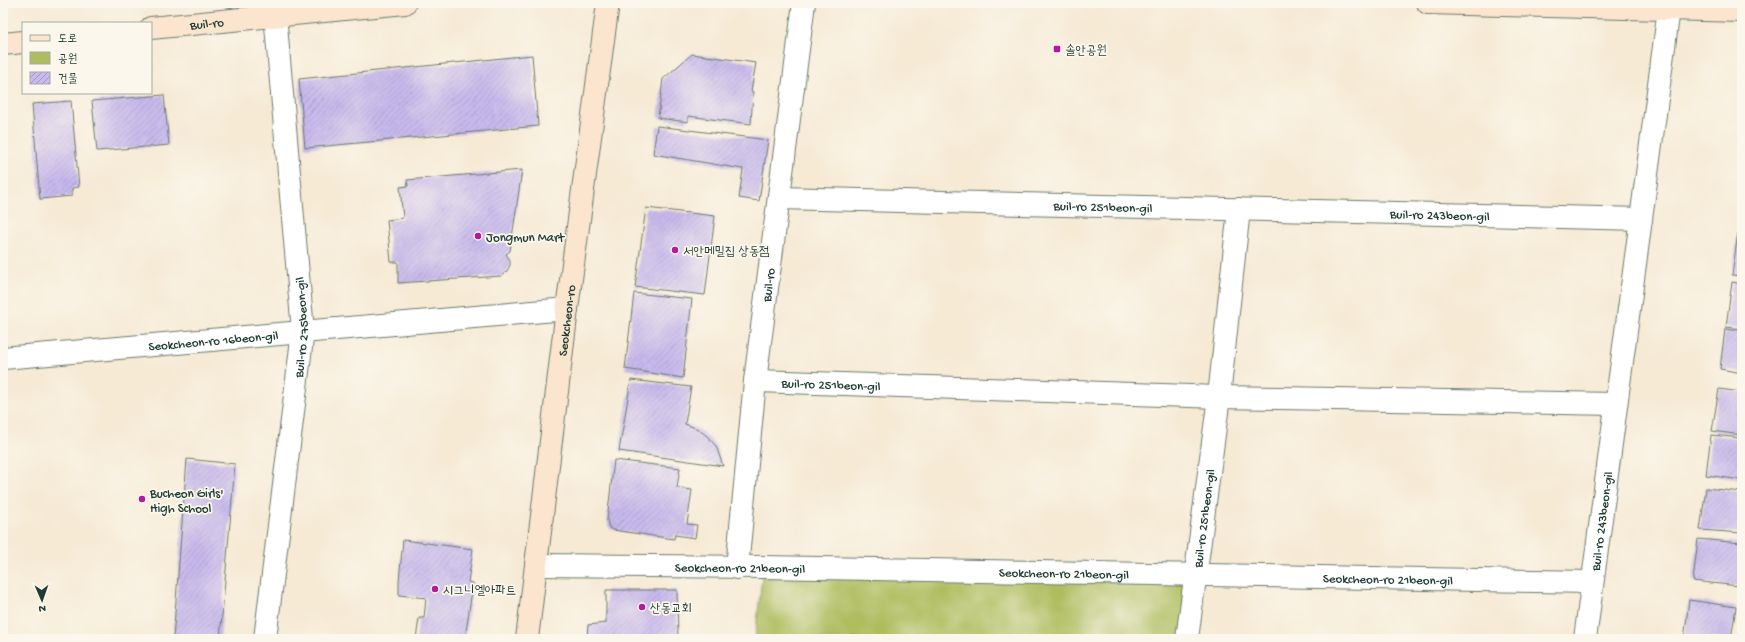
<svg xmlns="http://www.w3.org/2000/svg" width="1745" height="642" font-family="'Gochi Hand','Poor Story',sans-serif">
	<defs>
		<pattern id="building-hatch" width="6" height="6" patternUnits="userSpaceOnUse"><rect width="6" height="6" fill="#c8baed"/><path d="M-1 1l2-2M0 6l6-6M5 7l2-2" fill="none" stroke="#a298c1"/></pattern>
	</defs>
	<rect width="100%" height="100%" fill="#fbf7ec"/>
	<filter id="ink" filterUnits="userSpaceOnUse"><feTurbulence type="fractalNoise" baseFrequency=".025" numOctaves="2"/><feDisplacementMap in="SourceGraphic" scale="8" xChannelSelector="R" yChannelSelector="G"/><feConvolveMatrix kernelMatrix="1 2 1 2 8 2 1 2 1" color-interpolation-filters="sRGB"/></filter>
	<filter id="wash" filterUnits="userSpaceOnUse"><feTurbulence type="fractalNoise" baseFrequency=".012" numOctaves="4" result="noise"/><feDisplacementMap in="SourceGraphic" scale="16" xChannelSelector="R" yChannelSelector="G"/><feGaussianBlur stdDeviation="0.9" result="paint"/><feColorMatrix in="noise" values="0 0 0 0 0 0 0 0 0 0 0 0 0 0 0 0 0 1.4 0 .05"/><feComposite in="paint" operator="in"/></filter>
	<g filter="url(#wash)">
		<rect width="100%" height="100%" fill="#f6ead5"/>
		<polygon fill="#afbd5f" stroke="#677d4a" points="763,567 1195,575 1187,639 755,639"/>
		<g id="blocks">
			<g fill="url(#building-hatch)">
				<polygon points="692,54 756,63 751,91 753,92 751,124 688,116 688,122 658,118 663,79"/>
				<polygon points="532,55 538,126 305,148 299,79"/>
				<polygon points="164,95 169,145 97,151 92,101"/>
				<polygon points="71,101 79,187 72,188 72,196 40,199 32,104"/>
				<polygon points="657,126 768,140 759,201 739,198 743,169 653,154"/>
				<polygon points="522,170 510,251 506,254 510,260 510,265 507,271 501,276 398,283 398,262 391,262 387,220 403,218 400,187 408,186 407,180"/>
				<polygon points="1741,187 1742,187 1742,213 1737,212"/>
				<polygon points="646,208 715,216 705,295 635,287"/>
				<polygon points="1738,233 1742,233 1742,276 1732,275"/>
				<polygon points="1732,282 1742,284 1742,329 1726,327"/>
				<polygon points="634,293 692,299 683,378 625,369"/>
				<polygon points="1725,329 1742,331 1742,373 1720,369"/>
				<polygon points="631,380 691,387 685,424 698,429 707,436 716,446 723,466 619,451"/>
				<polygon points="1719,389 1742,392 1742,435 1712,431"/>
				<polygon points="1711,435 1742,438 1742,480 1706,475"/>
				<polygon points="187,459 235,464 220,639 173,639"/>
				<polygon points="614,460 680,468 677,488 692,490 687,524 697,525 695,538 675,535 674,539 613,530 609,528 607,520"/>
				<polygon points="1706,488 1742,492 1742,533 1700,530"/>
				<polygon points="1698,539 1742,543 1739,586 1693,581"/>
				<polygon points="403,540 473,549 468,582 473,583 465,639 416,639 419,618 424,618 426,598 399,595 399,581"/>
				<polygon points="606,590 677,590 678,639 587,639 588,625 606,623"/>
				<polygon points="1689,600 1736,607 1731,639 1684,639"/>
			</g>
		</g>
	</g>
	<g filter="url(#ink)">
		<use href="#blocks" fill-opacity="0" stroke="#6a7a6c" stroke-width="1"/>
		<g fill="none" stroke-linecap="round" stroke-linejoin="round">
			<defs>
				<g id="street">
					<path id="s1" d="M779 198 1641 219"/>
					<path id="s2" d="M3 358 567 309"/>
					<path id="s3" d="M755 381 1219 397 1616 404"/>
					<path id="s4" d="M536 565 763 567 1592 582"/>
					<path id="s5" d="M737 568 755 381 804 3"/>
					<path id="s6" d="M265 639 303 331 274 3"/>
					<path id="s7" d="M1187 639 1219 397 1239 209"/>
					<path id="s8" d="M1585 639 1669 9"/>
				</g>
				<g id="secondary">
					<polyline points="1428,3 1742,11"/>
					<path id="s9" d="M151 28 405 3"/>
					<polyline points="3,44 23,42"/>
					<path id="s10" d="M527 639 567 309 608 3"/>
				</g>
			</defs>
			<use href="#street" stroke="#6a7a6c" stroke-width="24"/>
			<use href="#secondary" stroke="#6a7a6c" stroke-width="24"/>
			<use href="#street" stroke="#fff" stroke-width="22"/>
			<use href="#secondary" stroke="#fbe5cf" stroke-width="22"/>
		</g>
	</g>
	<g fill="#b5179e" stroke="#fbf7ec" stroke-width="1.5">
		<rect x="1053" y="45" width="8" height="8" rx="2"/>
		<circle cx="478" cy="236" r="4"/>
		<circle cx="675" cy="250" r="4"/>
		<circle cx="142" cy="499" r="4"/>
		<circle cx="435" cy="589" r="4"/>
		<circle cx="642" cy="607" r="4"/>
	</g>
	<g text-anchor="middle" stroke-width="3.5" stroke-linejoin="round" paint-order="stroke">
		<g font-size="13" fill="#1f3d34" stroke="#fbf7ec">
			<text dy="5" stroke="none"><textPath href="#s9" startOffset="56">Buil-ro</textPath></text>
			<text dy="5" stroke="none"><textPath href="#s1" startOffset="324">Buil-ro 251beon-gil</textPath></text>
			<text dy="5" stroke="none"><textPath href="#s1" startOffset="661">Buil-ro 243beon-gil</textPath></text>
			<text dy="5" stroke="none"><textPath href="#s5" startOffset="285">Buil-ro</textPath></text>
			<text dy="5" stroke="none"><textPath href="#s10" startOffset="321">Seokcheon-ro</textPath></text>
			<text dy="5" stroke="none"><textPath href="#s6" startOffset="314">Buil-ro 275beon-gil</textPath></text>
			<text dy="5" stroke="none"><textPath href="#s2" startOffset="211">Seokcheon-ro 16beon-gil</textPath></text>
			<text dy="5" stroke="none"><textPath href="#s3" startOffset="76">Buil-ro 251beon-gil</textPath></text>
			<text dy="5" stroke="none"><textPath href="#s7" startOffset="122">Buil-ro 251beon-gil</textPath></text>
			<text dy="5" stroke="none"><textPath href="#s8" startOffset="119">Buil-ro 243beon-gil</textPath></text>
			<text dy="5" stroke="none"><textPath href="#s4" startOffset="204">Seokcheon-ro 21beon-gil</textPath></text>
			<text dy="5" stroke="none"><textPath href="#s4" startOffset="528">Seokcheon-ro 21beon-gil</textPath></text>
			<text dy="5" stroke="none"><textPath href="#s4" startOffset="852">Seokcheon-ro 21beon-gil</textPath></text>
		</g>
		<g font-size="13" fill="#1f3d34" stroke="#fbf7ec" text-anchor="start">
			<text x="1065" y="54">솔안공원</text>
			<text x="486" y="241">Jongmun Mart</text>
			<text x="683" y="255">서안메밀집 상동점</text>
			<text x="150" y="497">Bucheon Girls'<tspan x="150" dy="15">High School</tspan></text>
			<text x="443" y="594">시그니엘아파트</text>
			<text x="650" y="612">산동교회</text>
		</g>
	</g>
	<rect width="1745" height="642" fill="none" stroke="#fbf7ec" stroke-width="16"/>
	<rect x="22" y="22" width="130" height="72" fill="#fbf7ec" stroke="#a3ada2"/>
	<rect x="30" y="35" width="20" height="6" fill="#fbe5cf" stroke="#a3ada2"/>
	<text x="58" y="42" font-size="12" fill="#1f3d34">도로</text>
	<rect x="30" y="52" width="20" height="12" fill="#afbd5f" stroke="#a3ada2"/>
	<text x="58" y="62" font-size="12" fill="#1f3d34">공원</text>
	<rect x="30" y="72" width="20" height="12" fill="url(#building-hatch)" stroke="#a3ada2"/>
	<text x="58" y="82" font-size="12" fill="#1f3d34">건물</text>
	<g transform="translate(42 600) rotate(178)" stroke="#fbf7ec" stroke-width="3" paint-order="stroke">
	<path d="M0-3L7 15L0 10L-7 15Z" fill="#1f3d34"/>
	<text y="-6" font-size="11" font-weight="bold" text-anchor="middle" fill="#1f3d34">N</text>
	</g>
</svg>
